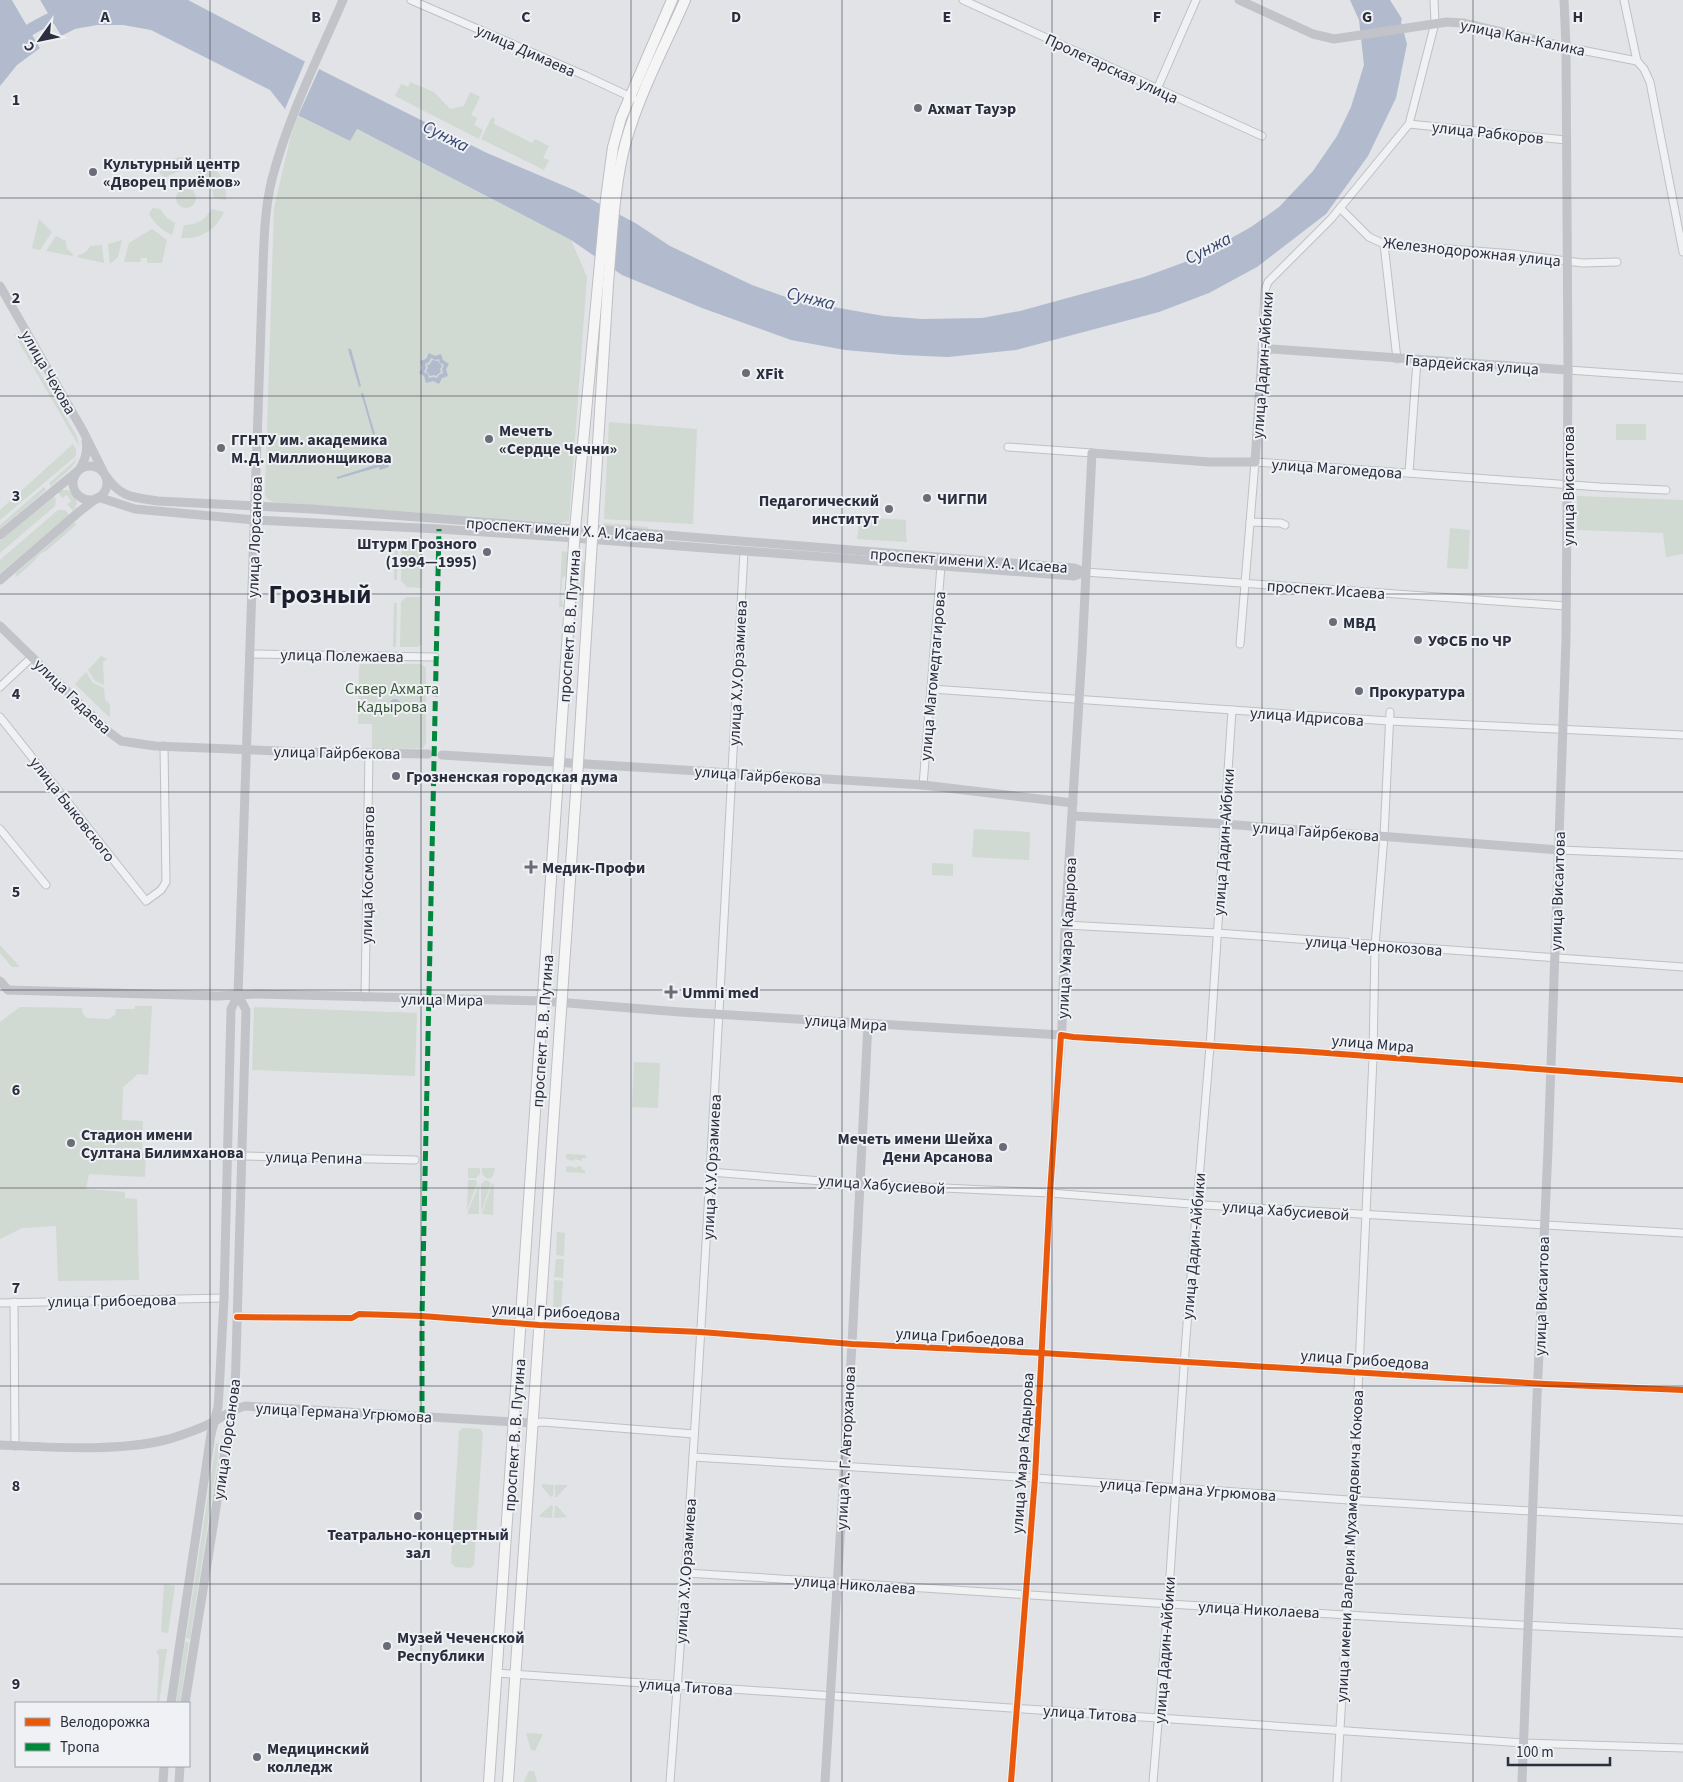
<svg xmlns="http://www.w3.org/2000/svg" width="1683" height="1782" font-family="'Source Sans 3',sans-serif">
	<rect width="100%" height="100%" fill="#e1e3e6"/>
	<g fill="#d0d9d2">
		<polygon points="410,82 434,92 450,109 464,106 470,92 480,97 471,115 477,118 474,125 483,130 479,139 395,96 401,84 408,87"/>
		<polygon points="298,116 350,141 356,129 571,240 587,277 569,521 560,523 274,502 267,499 265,495 274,208 291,135"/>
		<polygon points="492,117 495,119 494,124 532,143 535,139 549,146 543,158 549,160 544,170 481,139"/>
		<path d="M182 157H191L188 170 177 172 165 177 160 174 161 166C167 160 173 158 182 157Z"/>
		<path d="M199 159C216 165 228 182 226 200L214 198C213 186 206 177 197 171Z"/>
		<circle cx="186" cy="198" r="10"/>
		<path d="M153 208 160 209 167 218 175 223 172 235C161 230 155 224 149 214Z"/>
		<path d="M212 209 224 212C216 230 201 239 181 238L184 225C197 225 205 220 212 209Z"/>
		<polygon points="39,219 52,232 40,250 32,248"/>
		<polygon points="152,229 167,240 162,263 147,263 147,258 141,258 140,262 124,262 129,243"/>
		<polygon points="56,236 66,241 67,249 73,254 73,256 46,251"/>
		<polygon points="122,240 118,257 110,264 108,244"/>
		<path d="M102 245 104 263 77 257 78 255C84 254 88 251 90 246Z"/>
		<polygon points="14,334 19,336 76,435 80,448"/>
		<polygon points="609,422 697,429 693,524 604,519"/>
		<rect x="1616" y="424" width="30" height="16"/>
		<polygon points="73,444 76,450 76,456 0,520 0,510"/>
		<polygon points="78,458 71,468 51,486 49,483"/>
		<polygon points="44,487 46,490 0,529 0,525"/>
		<polygon points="61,490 68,490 75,496 77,504 73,511 67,504 71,501 67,495 62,498 58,492"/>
		<polygon points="53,496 56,499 55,506 0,553 0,541"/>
		<polygon points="1577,496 1683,500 1683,554 1666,557 1663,533 1577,530"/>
		<polygon points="58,510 65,510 69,515 0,573 0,560"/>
		<polygon points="860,517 906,520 906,535 907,542 857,539"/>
		<path d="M74 522 76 525 46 551C38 553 37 559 31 564 26 569 20 573 15 578L16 573Z"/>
		<polygon points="604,523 648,527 648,529 603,526"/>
		<polygon points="1450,528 1470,530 1468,569 1447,568"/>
		<polygon points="395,539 398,540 397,580 394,580"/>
		<polygon points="402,540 418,540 423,543 422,588 407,587 401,581"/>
		<polygon points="562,551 567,552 568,555 566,575 562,578 561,599 564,607 559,607"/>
		<polygon points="577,562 580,562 577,609 574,608"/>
		<polygon points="582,562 586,562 582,609 579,609"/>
		<polygon points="406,597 422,597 422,644 418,647 400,647 401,602"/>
		<polygon points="394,603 397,603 396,647 393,647"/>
		<polygon points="101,656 107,659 103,662 104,685 95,681 88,670"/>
		<polygon points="360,664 421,664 426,668 426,743 423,748 372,750 372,724 358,724 359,668"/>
		<polygon points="86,672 93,683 104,688 105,700 110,704 110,716 109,717 75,684"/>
		<polygon points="974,829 1030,832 1029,860 972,857"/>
		<polygon points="932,863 953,864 953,876 932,875"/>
		<polygon points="0,945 20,967 12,967 0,953"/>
		<polygon points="135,1006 152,1006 148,1075 138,1074 123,1087 122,1120 143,1121 142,1153 146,1153 145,1177 89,1174 86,1189 125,1192 125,1198 137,1199 139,1280 58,1281 56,1226 22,1228 0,1239 0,1022 20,1007 82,1008 83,1014 87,1018 109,1019 115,1015 116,1009 135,1009"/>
		<polygon points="254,1007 417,1013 415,1076 252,1070"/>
		<polygon points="634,1062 660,1063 658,1108 632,1107"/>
		<polygon points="566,1154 586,1155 586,1158 582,1158 582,1161 575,1159 574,1161 566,1159"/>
		<polygon points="569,1166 577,1168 577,1166 582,1167 582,1170 585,1170 585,1173 566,1172 566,1167"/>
		<polygon points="468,1168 480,1168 480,1174 476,1178 468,1178"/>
		<polygon points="482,1168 495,1168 494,1174 490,1179 486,1178 482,1174"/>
		<polygon points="468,1180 476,1180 477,1183 467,1211"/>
		<polygon points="486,1180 491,1183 481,1213 481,1184"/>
		<polygon points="479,1184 479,1214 467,1214"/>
		<polygon points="492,1184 494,1184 493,1215 482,1214"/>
		<polygon points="557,1232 565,1233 564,1256 556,1255"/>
		<polygon points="556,1259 564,1259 563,1278 554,1277"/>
		<polygon points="554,1280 563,1281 561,1313 553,1313"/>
		<polygon points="463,1428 480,1429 483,1433 474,1565 470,1568 455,1567 451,1563 459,1431"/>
		<polygon points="216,1443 220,1444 190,1639 186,1638"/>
		<polygon points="542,1484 554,1485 553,1496 551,1497 542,1487"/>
		<polygon points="555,1485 568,1485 557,1497 555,1497"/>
		<polygon points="551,1505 553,1506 552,1518 540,1517 540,1515"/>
		<polygon points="556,1505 567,1517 554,1518 555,1506"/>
		<polygon points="164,1584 175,1586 168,1633 161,1632"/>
		<polygon points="185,1642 189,1642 180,1703 176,1703"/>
		<polygon points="159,1649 167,1649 159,1703 157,1703 159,1655 156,1652"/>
		<polygon points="526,1733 543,1734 535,1751 531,1750"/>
		<polygon points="529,1771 534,1771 537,1782 524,1782"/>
	</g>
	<g fill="#b2bbce" fill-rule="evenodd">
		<polygon points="0,0 12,0 40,48 17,65 0,86"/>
		<polygon points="40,0 188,0 323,71 487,153 574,190 637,224 670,246 752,285 794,300 884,316 922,319 982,318 1020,311 1144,277 1185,262 1217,246 1251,227 1279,207 1313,171 1337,136 1351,107 1364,65 1359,20 1350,0 1390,0 1402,19 1401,22 1407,44 1396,98 1368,156 1326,214 1257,267 1209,293 1159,312 1016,350 948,357 902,355 845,350 791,340 702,308 622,275 571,240 357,129 350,141 285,109 270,90 151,30 123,25 97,25 75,29 61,36"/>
		<polygon points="348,349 351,349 361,386 359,387"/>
		<path d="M429 353 435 356 441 354 443 360 449 364 446 369 448 376 442 378 439 384 433 381 426 383 424 376 419 373 422 368 420 361 426 359ZM431 358 435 360 439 359 440 363 444 365 442 369 443 373 439 375 437 378 433 377 429 378 428 374 424 372 426 368 425 364 429 362Z"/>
		<polygon points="432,360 438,361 442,366 440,369 441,372 436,376 434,375 430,376 426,371 428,368 427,365 430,364"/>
		<polygon points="361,393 363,393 375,434 373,435"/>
		<polygon points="386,458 389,467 380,470 379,467 337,479 337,477 378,464 378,461"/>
		<circle cx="395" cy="705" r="6"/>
	</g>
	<g fill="#e1e3e6">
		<polygon points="12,0 15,0 42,46 40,48"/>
		<polygon points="37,0 40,0 61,36 58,37"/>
		<polygon points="306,59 320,67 298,116 285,109"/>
	</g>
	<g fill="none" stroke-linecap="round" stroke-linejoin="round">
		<path stroke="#b2bbce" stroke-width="12" d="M0 52C18 34 42 22 65 12"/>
		<defs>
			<g id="street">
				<polyline points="411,0 586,76 633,98"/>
				<polyline points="963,0 1262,136"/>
				<polyline points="1624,0 1637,61 1644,69 1650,82 1683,252"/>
				<polyline points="1566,47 1637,61"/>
				<polyline points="1157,89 1196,0"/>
				<polyline points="1409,124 1566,140"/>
				<polyline points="1340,208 1369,237 1384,244 1514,254 1582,263 1617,262"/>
				<polyline points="1384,244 1397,359"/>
				<polyline points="1262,353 1265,290 1268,282 1331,219 1409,124 1435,23 1434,0"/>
				<polyline points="1568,370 1683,378"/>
				<polyline points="1008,447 1092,453"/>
				<polyline points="1409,473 1417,360"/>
				<polyline points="1250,522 1281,523 1285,525"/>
				<polyline points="1085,572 1566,606"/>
				<polyline points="1240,644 1255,462 1600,487 1666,490"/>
				<polyline points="250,654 435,657"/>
				<polyline points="0,687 32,657"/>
				<polyline points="931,689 1389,721 1683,735"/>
				<polyline points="0,717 146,901 161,890 166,882 164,746"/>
				<polyline points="923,785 941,566"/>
				<polyline points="0,829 46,885"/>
				<polyline points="1559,850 1683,855"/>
				<polyline points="1065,925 1217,933 1683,967"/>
				<polyline points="365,997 369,753"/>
				<polyline points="1061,1035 1073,1037 1314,1052 1683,1080"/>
				<polyline points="153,1154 415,1160"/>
				<polyline points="710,1172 860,1184 1050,1193 1204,1205 1683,1233"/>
				<polyline points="14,1302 15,1446"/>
				<polyline points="0,1303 224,1298"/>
				<polyline points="237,1317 352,1318 359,1314 422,1316 539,1325 701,1332 852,1344 1042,1353 1546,1384 1683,1390"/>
				<polyline points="533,1423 543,1422 694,1434"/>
				<polyline points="693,1457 1035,1478 1363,1501 1683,1520"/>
				<path d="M685 1573C1018 1593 1350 1618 1683 1633"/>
				<polyline points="497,1673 1524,1743 1683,1748"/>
				<path d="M670 1782C702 1372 721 962 744 552"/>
				<polyline points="1153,1782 1168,1605 1186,1337 1210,1046 1232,710"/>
				<polyline points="1337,1782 1353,1501 1373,1058 1375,946 1384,836 1390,712"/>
			</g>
			<g id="primary">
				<polyline points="489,1782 575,529 606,199 613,147 621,118 672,0"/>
				<path d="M508 1782 578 763 608 284C612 239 614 183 626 141 640 92 665 46 685 0"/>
			</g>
		</defs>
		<use href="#street" stroke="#bec0c2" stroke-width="9"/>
		<use href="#primary" stroke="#bebfc3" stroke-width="12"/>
		<use href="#street" stroke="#f0f1f3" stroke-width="7"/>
		<g stroke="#c2c3c8" stroke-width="9">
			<polyline points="1239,0 1313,34 1334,39 1447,22 1463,23 1566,47"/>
			<polyline points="0,286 83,431 103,471"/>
			<circle cx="90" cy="483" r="17"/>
			<path d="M106 476C121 498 133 497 158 501L312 509 561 528 592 529 1074 568 1085 572"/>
			<path d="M0 535 79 470C85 460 88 452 86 441"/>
			<polyline points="0,580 80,511 97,498 101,498 135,509 255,520 439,529 561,537 1074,576 1085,572"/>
			<polyline points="0,626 109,732 121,741 155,746 303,752 428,754"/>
			<polyline points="442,755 923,785 1073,803"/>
			<polyline points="1073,816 1225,824 1559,850"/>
			<polyline points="0,981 8,990"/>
			<polyline points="8,990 218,996 256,994 544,1001 680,1012 1061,1035"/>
			<path d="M0 1445C51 1447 115 1452 165 1440 177 1437 203 1428 215 1421 225 1415 233 1409 245 1406L533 1423"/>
			<path d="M171 1703 211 1434 218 1407 219 1393 224 1298 231 1009 238 995 263 267C264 237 265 207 272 179 288 117 318 58 343 0"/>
			<polyline points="185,1703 228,1432 234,1409 235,1394 246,1010 238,995"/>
			<polyline points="163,1782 164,1766"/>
			<polyline points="179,1782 180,1766"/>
			<polyline points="825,1782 852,1344 868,1023"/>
			<polyline points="1011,1782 1035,1478 1050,1193 1062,1026 1065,925 1082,653 1092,453 1209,462 1255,462 1262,353 1272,349 1568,370"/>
			<polyline points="1522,1782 1537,1397 1548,1149 1566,640 1568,370 1566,47 1564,0"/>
		</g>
		<use href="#primary" stroke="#f5f5f6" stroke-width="10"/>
		<polyline stroke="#00873e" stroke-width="5" stroke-dasharray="10 5" stroke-linecap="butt" points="422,1416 422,1316 439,529"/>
		<defs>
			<g id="cycleway">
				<polyline points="237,1317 352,1318 359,1314 422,1316 539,1325 701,1332 852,1344 1042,1353 1546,1384 1683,1390"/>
				<polyline points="1011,1782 1035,1478 1050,1193 1061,1035 1073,1037 1314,1052 1683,1080"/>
			</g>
		</defs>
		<use href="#cycleway" stroke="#eff1f5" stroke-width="9"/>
		<use href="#cycleway" stroke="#e8590c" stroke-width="6"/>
	</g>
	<path fill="none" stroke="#2a2e3d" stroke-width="1" stroke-opacity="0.55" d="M210 0V1782M421 0V1782M631 0V1782M842 0V1782M1052 0V1782M1262 0V1782M1473 0V1782M0 198H1683M0 396H1683M0 594H1683M0 792H1683M0 990H1683M0 1188H1683M0 1386H1683M0 1584H1683"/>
	<g fill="#6a6d78" stroke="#eff1f5" stroke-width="2">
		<circle cx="918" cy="108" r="5"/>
		<circle cx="93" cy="172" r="5"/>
		<circle cx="746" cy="373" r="5"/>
		<circle cx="489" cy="439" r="5"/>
		<circle cx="221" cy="448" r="5"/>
		<circle cx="927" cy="498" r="5"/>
		<circle cx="889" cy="509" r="5"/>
		<circle cx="487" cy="552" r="5"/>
		<circle cx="1333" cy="622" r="5"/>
		<circle cx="1418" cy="640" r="5"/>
		<circle cx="1359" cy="691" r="5"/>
		<circle cx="396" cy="776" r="5"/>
		<path d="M528.5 859.5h5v5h5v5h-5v5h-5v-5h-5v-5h5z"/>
		<path d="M668.5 984.5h5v5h5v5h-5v5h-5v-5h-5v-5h5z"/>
		<circle cx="71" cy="1143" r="5"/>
		<circle cx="1003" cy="1147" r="5"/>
		<circle cx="418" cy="1516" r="5"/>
		<circle cx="387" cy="1646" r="5"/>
		<circle cx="257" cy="1757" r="5"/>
	</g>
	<g text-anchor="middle" stroke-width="4" stroke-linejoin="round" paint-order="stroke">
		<g font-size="16" fill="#2a2e3d" stroke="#eff1f5">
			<text transform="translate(1523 37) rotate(12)" y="6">улица Кан-Калика</text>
			<text transform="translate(526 50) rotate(24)" y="6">улица Димаева</text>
			<text transform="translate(1112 68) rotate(25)" y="6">Пролетарская улица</text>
			<text transform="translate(1488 132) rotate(6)" y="6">улица Рабкоров</text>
			<text transform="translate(1472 251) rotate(6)" y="6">Железнодорожная улица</text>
			<text transform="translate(1472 364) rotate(4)" y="6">Гвардейская улица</text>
			<text transform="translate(1262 365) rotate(-86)" y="6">улица Дадин-Айбики</text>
			<text transform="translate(49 372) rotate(60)" y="6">улица Чехова</text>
			<text transform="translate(1337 468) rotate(4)" y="6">улица Магомедова</text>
			<text transform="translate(1568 486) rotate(-90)" y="6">улица Висаитова</text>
			<text transform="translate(565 529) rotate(4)" y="6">проспект имени Х. А. Исаева</text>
			<text transform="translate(254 537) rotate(-88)" y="6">улица Лорсанова</text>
			<text transform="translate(969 560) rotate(4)" y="6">проспект имени Х. А. Исаева</text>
			<text transform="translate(1326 589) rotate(4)" y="6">проспект Исаева</text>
			<text transform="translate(569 626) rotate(-86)" y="6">проспект В. В. Путина</text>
			<text transform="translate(342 655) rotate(1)" y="6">улица Полежаева</text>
			<text transform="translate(737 673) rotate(-87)" y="6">улица Х.У.Орзамиева</text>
			<text transform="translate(932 676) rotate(-85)" y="6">улица Магомедтагирова</text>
			<text transform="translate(73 696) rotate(44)" y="6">улица Гадаева</text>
			<text transform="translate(1307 716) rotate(4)" y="6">улица Идрисова</text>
			<text transform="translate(337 752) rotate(1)" y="6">улица Гайрбекова</text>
			<text transform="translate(758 775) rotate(4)" y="6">улица Гайрбекова</text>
			<text transform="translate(73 809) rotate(52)" y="6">улица Быковского</text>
			<text transform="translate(1316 831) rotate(4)" y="6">улица Гайрбекова</text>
			<text transform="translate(1223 842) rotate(-86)" y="6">улица Дадин-Айбики</text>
			<text transform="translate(367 875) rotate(-89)" y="6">улица Космонавтов</text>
			<text transform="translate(1557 891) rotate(-88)" y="6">улица Висаитова</text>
			<text transform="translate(1066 938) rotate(-87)" y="6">улица Умара Кадырова</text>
			<text transform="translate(1374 945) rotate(4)" y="6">улица Чернокозова</text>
			<text transform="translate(442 999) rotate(1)" y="6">улица Мира</text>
			<text transform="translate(846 1022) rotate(4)" y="6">улица Мира</text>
			<text transform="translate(542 1031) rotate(-86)" y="6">проспект В. В. Путина</text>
			<text transform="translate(1373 1043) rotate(5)" y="6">улица Мира</text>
			<text transform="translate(314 1157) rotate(1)" y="6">улица Репина</text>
			<text transform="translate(711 1167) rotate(-87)" y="6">улица Х.У.Орзамиева</text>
			<text transform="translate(882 1184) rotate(4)" y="6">улица Хабусиевой</text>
			<text transform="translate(1286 1210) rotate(4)" y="6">улица Хабусиевой</text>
			<text transform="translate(1193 1246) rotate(-85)" y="6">улица Дадин-Айбики</text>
			<text transform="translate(1541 1296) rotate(-88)" y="6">улица Висаитова</text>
			<text transform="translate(112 1300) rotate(-1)" y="6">улица Грибоедова</text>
			<text transform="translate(556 1311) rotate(3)" y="6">улица Грибоедова</text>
			<text transform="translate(960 1336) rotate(3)" y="6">улица Грибоедова</text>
			<text transform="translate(1365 1359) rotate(4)" y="6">улица Грибоедова</text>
			<text transform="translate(344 1412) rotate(3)" y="6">улица Германа Угрюмова</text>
			<text transform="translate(514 1435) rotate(-86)" y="6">проспект В. В. Путина</text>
			<text transform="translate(226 1439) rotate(-82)" y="6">улица Лорсанова</text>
			<text transform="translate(845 1448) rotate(-87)" y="6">улица А. Г. Авторханова</text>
			<text transform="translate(1022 1453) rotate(-86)" y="6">улица Умара Кадырова</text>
			<text transform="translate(1188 1489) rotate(4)" y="6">улица Германа Угрюмова</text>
			<text transform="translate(1349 1546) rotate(-87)" y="6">улица имени Валерия Мухамедовича Кокова</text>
			<text transform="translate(685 1571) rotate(-86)" y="6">улица Х.У.Орзамиева</text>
			<text transform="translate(855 1584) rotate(4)" y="6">улица Николаева</text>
			<text transform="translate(1259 1609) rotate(3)" y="6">улица Николаева</text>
			<text transform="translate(1164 1650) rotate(-86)" y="6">улица Дадин-Айбики</text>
			<text transform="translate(686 1686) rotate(4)" y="6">улица Титова</text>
			<text transform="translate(1090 1713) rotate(4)" y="6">улица Титова</text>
		</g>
		<g font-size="16" font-weight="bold" fill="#2a2e3d" stroke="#eff1f5" text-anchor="start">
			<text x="928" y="114">Ахмат Тауэр</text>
			<text x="103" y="169">Культурный центр<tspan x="103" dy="18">«Дворец приёмов»</tspan></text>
			<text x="756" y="379">XFit</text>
			<text x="499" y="436">Мечеть<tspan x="499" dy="18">«Сердце Чечни»</tspan></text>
			<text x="231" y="445">ГГНТУ им. академика<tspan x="231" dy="18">М.Д. Миллионщикова</tspan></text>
			<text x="937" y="504">ЧИГПИ</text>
			<text x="879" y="506" text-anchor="end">Педагогический<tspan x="879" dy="18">институт</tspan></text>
			<text x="477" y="549" text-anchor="end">Штурм Грозного<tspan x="477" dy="18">(1994—1995)</tspan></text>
			<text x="1343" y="628">МВД</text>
			<text x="1428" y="646">УФСБ по ЧР</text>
			<text x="1369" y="697">Прокуратура</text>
			<text x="406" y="782">Грозненская городская дума</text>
			<text x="542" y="873">Медик-Профи</text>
			<text x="682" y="998">Ummi med</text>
			<text x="81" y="1140">Стадион имени<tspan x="81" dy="18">Султана Билимханова</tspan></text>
			<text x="993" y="1144" text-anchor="end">Мечеть имени Шейха<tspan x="993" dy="18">Дени Арсанова</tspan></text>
			<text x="418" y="1540" text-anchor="middle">Театрально-концертный<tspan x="418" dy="18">зал</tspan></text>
			<text x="397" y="1643">Музей Чеченской<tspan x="397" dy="18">Республики</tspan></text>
			<text x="267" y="1754">Медицинский<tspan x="267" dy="18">колледж</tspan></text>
		</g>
		<g font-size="16" fill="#3a5838" stroke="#eff1f5">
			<text x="392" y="694">Сквер Ахмата<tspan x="392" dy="18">Кадырова</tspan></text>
		</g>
		<g font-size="18" font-style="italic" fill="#38476d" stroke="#eff1f5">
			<text transform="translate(446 136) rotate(27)" y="6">Сунжа</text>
			<text transform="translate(1208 248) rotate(-27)" y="6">Сунжа</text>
			<text transform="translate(811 298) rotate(14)" y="6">Сунжа</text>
		</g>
		<g font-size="26" font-weight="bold" fill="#1c1f2e" stroke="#eff1f5">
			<text x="320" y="603">Грозный</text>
		</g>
	</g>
	<g font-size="16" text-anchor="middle" font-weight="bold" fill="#2a2e3d" stroke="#eff1f5" stroke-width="4" stroke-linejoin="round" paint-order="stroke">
		<text x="105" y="22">A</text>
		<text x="316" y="22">B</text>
		<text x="526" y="22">C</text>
		<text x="736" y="22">D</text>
		<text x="947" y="22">E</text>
		<text x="1157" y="22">F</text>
		<text x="1367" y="22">G</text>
		<text x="1578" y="22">H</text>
		<text x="16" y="105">1</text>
		<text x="16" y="303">2</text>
		<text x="16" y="501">3</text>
		<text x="16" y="699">4</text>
		<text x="16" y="897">5</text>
		<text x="16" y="1095">6</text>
		<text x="16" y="1293">7</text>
		<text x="16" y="1491">8</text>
		<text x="16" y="1689">9</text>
	</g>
	<rect x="15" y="1702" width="175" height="65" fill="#eff1f5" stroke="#a0a3ab"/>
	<rect x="25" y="1718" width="25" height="8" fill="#e8590c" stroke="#a0a3ab"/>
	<text x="60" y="1727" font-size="15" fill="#2a2e3d">Велодорожка</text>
	<rect x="25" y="1743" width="25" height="8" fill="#00873e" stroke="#a0a3ab"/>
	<text x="60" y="1752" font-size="15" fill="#2a2e3d">Тропа</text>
	<g transform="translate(40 40) rotate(237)" stroke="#eff1f5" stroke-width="4" paint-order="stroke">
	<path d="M0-4L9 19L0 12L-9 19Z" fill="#2a2e3d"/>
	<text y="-8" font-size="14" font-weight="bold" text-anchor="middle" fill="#2a2e3d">С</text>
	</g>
	<path d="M1508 1757v8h102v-8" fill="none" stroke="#2a2e3d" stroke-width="2.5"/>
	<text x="1516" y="1757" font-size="15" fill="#2a2e3d" stroke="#eff1f5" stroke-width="4" paint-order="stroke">100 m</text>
</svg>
